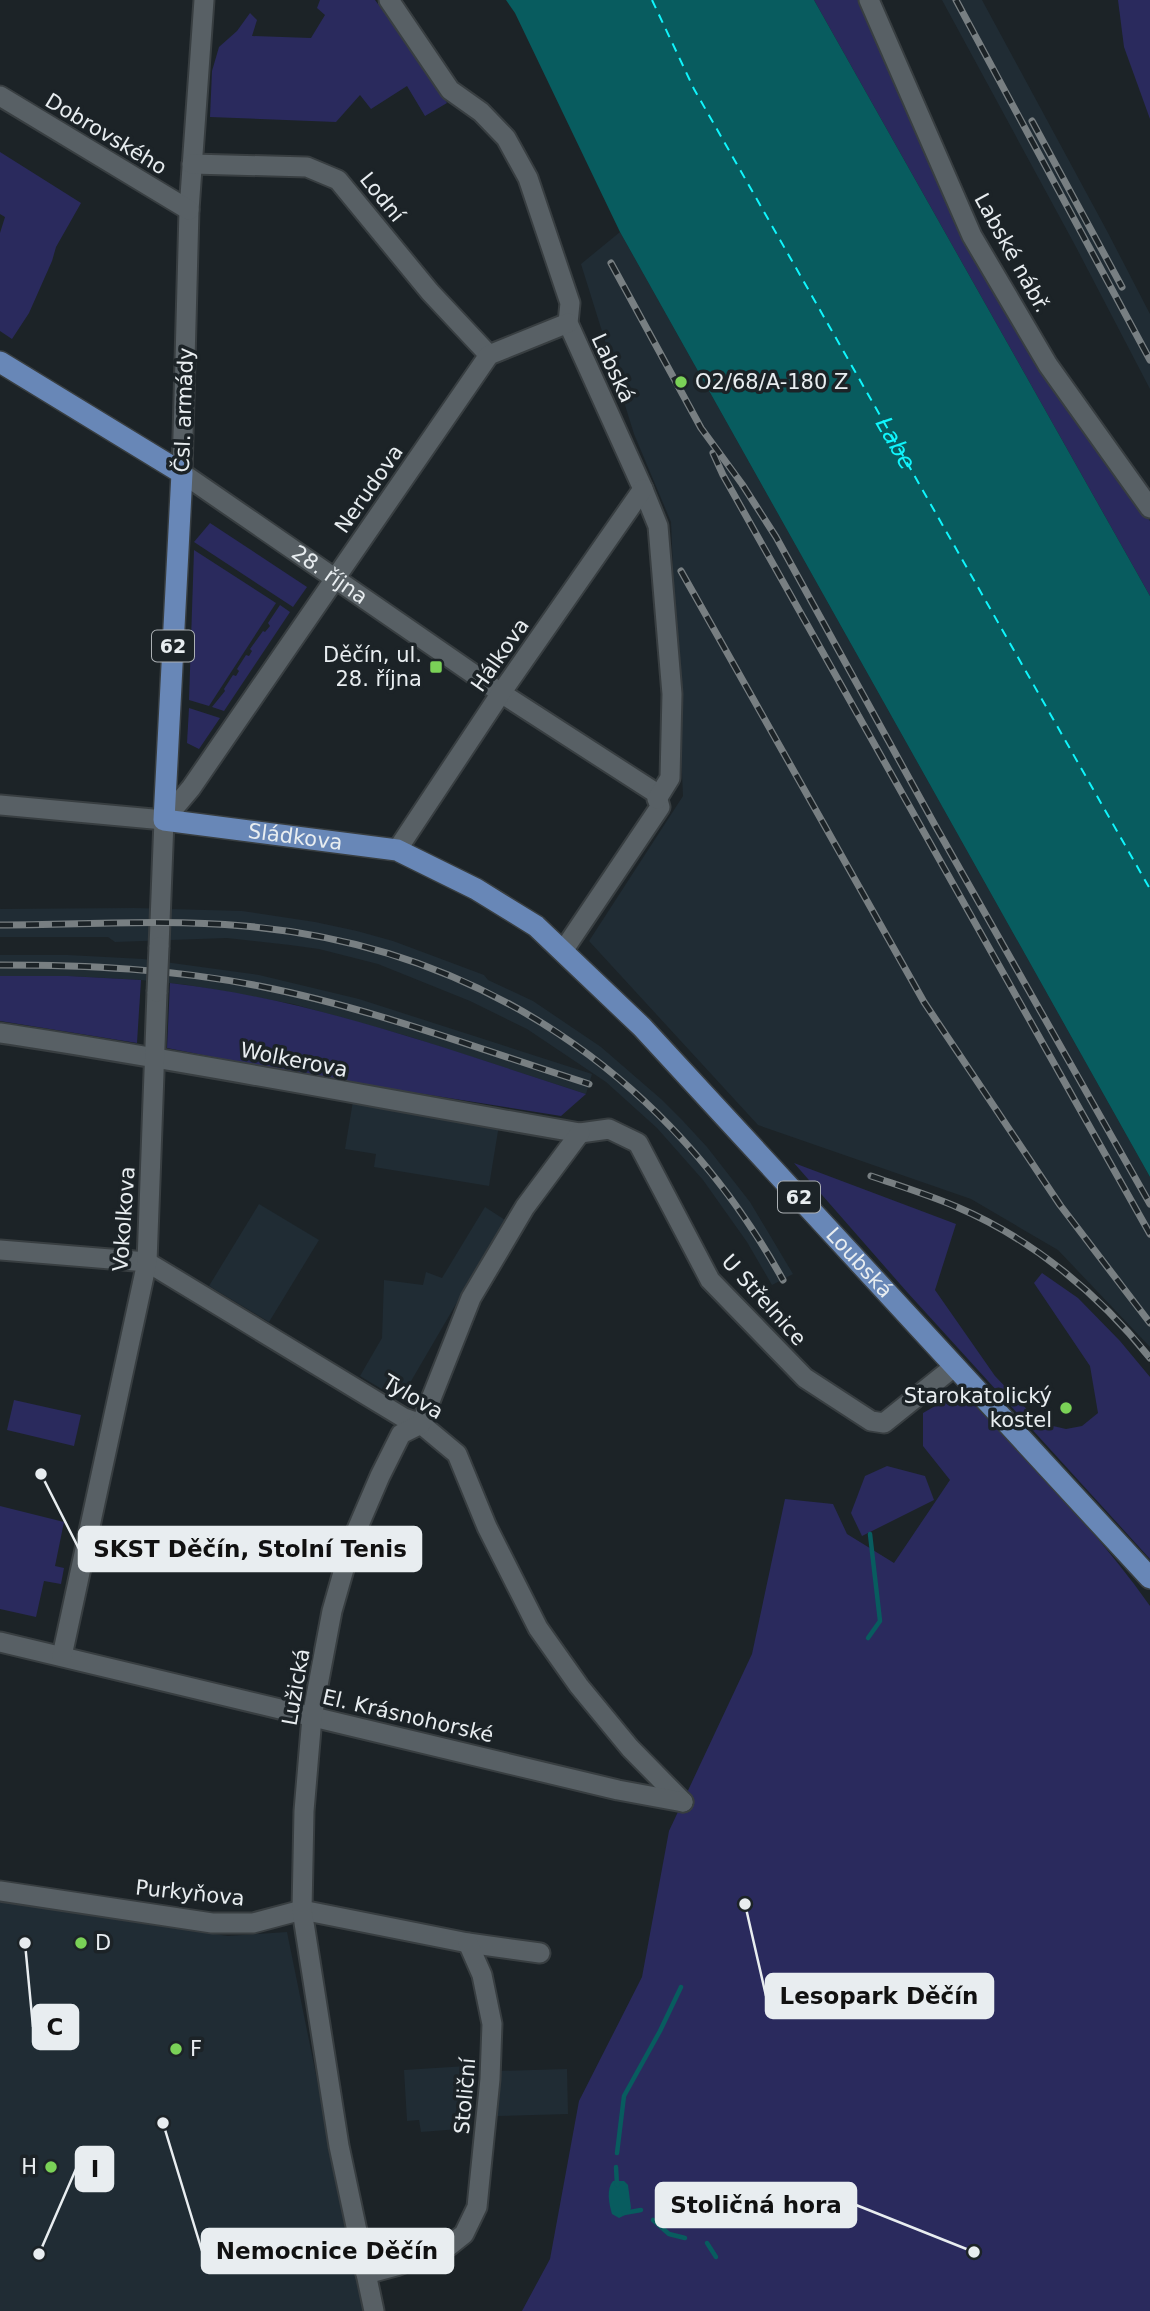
<svg xmlns="http://www.w3.org/2000/svg" width="1150" height="2311" font-family="'DejaVu Sans',sans-serif">
	<rect width="100%" height="100%" fill="#1c2327"/>
	<g fill="#202c34">
		<polygon points="942,0 982,0 1107,231 1150,314 1150,389 1076,247"/>
		<polygon points="620,232 1150,1177 1150,1347 1058,1250 971,1199 758,1125 589,941 683,796 671,522 634,434 581,264"/>
		<polygon points="134,908 242,911 315,922 357,931 393,941 452,963 484,975 488,980 533,1001 601,1047 661,1099 683,1121 707,1147 750,1202 793,1274 772,1285 747,1242 703,1180 657,1128 606,1082 527,1029 470,1001 378,964 319,949 290,945 227,938 115,942 108,937 0,937 0,909"/>
		<polygon points="0,955 68,955 143,959 259,975 359,999 592,1074 586,1094 407,1036 293,1004 188,985 141,980 68,976 0,976"/>
		<polygon points="353,1101 499,1125 489,1186 374,1167 376,1154 345,1149"/>
		<polygon points="259,1204 319,1240 269,1322 209,1286"/>
		<polygon points="485,1207 505,1220 400,1400 360,1376 382,1338 384,1280 423,1285 426,1272 442,1278"/>
		<polygon points="0,1902 228,1936 287,1932 364,2311 0,2311"/>
		<polygon points="467,2066 472,2128 421,2132 419,2120 407,2121 404,2070"/>
		<polygon points="567,2069 568,2114 497,2116 496,2071"/>
	</g>
	<g fill="#2a2a5d">
		<polygon points="320,0 375,0 411,48 447,103 425,116 407,86 371,109 360,95 336,122 210,117 212,71 219,47 237,31 250,13 257,20 252,36 311,38 325,15 317,8"/>
		<polygon points="814,0 858,0 945,195 1050,383 1150,521 1150,596"/>
		<polygon points="1118,0 1150,0 1150,119 1124,47"/>
		<polygon points="0,152 81,203 56,247 52,261 29,313 12,339 0,331 0,233 5,217 0,214"/>
		<polygon points="210,523 307,587 293,607 194,542"/>
		<polygon points="194,550 276,603 209,706 189,700"/>
		<polygon points="280,605 290,612 224,711 212,707 225,691 224,689 233,675 236,676 239,671 237,669 246,655 249,656 252,651 250,649 263,631 265,632 270,626 268,623"/>
		<polygon points="189,708 220,718 199,749 187,743"/>
		<polygon points="0,976 68,976 141,980 137,1043 0,1021"/>
		<path d="M170 983C313 999 449 1050 586 1094L561 1116 317 1077 167 1048Z"/>
		<polygon points="794,1163 956,1224 935,1290 995,1376 1040,1423 1066,1429 1082,1426 1098,1413 1090,1366 1034,1283 1042,1273 1078,1298 1120,1341 1150,1377 1150,1559 907,1292"/>
		<path d="M961 1391C1027 1460 1095 1528 1150 1606V2311H522L550 2259 579 2101 642 1977 669 1831 752 1654 785 1499 833 1504 847 1534 894 1563 950 1480 923 1446V1413Z"/>
		<polygon points="14,1400 81,1415 74,1446 7,1430"/>
		<polygon points="887,1466 925,1476 934,1500 862,1536 851,1513 865,1476"/>
		<polygon points="0,1506 64,1522 55,1566 64,1568 61,1584 44,1581 36,1617 0,1609"/>
	</g>
	<g fill="#085c5f">
		<polygon points="506,0 814,0 1150,596 1150,1177 620,232 515,13"/>
		<path d="M613 2181H624L628 2185 631 2208 629 2213 619 2218 612 2214C609 2204 606 2189 613 2181Z"/>
	</g>
	<g fill="none" stroke-linecap="round" stroke-linejoin="round">
		<g stroke="#085c5f" stroke-width="4.5">
			<polyline points="868,1638 880,1621 870,1534"/>
			<polyline points="617,2153 624,2096 660,2031 681,1987"/>
			<polyline points="616,2167 617,2185"/>
			<polyline points="624,2213 641,2210"/>
			<polyline points="653,2220 669,2234 685,2238"/>
			<polyline points="707,2243 716,2257"/>
		</g>
		<path stroke="#10f5fc" stroke-width="2" stroke-dasharray="9 7" stroke-linecap="butt" id="s1" d="M652 0 694 89 1150 889"/>
		<defs>
			<g id="minor">
				<path id="s2" d="M204 0 189 210 182 473 501 693 656 793 660 807 563 951"/>
				<polyline points="389,0 450,90 481,112 506,138 528,178 570,303 568,323 643,489 658,526 672,694 670,778 657,799"/>
				<polyline points="869,0 972,236 1048,365 1150,508"/>
				<polyline points="0,96 189,210"/>
				<polyline points="192,164 307,167 338,180 430,292 489,355"/>
				<polyline points="0,805 164,820"/>
				<polyline points="164,820 191,788 489,355 568,323"/>
				<polyline points="397,850 501,693 643,489"/>
				<polyline points="159,947 164,820"/>
				<path d="M0 1033C194 1062 387 1100 580 1133L609 1129 638 1143 710 1280 805 1378 871 1421 884 1423 955 1366"/>
				<polyline points="0,1250 147,1262 404,1418 421,1424 457,1454 487,1527 538,1628 579,1686 630,1748 683,1802"/>
				<polyline points="0,1642 618,1790 683,1802"/>
				<polyline points="62,1656 147,1262 157,992"/>
				<polyline points="0,1891 212,1923 253,1923 302,1910 468,1943 540,1953"/>
				<polyline points="366,2274 396,2266 449,2246 464,2234 477,2207 490,2079 492,2024 482,1975 468,1943"/>
				<polyline points="374,2311 339,2146 302,1910 304,1811 312,1717 332,1611 352,1541 380,1476 401,1434 421,1424 471,1298 525,1207 580,1133"/>
			</g>
			<g id="major">
				<path id="s3" d="M0 362 182 473 164 820 397 850 476 889 536 926 642 1027 1150 1578"/>
			</g>
		</defs>
		<use href="#minor" stroke="#383e41" stroke-width="23"/>
		<use href="#major" stroke="#383e41" stroke-width="24"/>
		<use href="#minor" stroke="#586065" stroke-width="19"/>
		<use href="#major" stroke="#6887b7" stroke-width="21"/>
		<defs>
			<g id="rail">
				<polyline points="956,0 1150,360"/>
				<polyline points="1032,121 1122,287"/>
				<polyline points="611,263 701,428 742,484 776,537 936,827 1150,1204"/>
				<polyline points="713,453 723,475 1150,1234"/>
				<polyline points="681,571 924,1002 1060,1205 1150,1323"/>
				<path d="M0 925C81 925 163 919 244 926 478 946 669 1075 783 1280"/>
				<path d="M0 965C87 965 173 969 259 986 371 1008 479 1049 589 1084"/>
				<path d="M871 1176C900 1186 929 1195 957 1207 1032 1239 1099 1294 1150 1358"/>
			</g>
		</defs>
		<use href="#rail" stroke="#787f82" stroke-width="7"/>
		<use href="#rail" stroke="#1c2327" stroke-width="4.5" stroke-dasharray="13" stroke-linecap="butt"/>
		<defs>
			<polyline id="minor-bridge" points="157,992 159,947"/>
		</defs>
		<use href="#minor-bridge" stroke="#383e41" stroke-width="23" stroke-linecap="butt"/>
		<use href="#minor-bridge" stroke="#586065" stroke-width="19"/>
	</g>
	<g fill="#7ad157" stroke="#1c2327" stroke-width="2.5">
		<circle cx="681" cy="382" r="7"/>
		<rect x="429" y="660" width="14" height="14" rx="3.5"/>
		<circle cx="1066" cy="1408" r="7"/>
		<circle cx="81" cy="1943" r="7"/>
		<circle cx="176" cy="2049" r="7"/>
		<circle cx="51" cy="2167" r="7"/>
	</g>
	<g text-anchor="middle" stroke-width="7" stroke-linejoin="round" paint-order="stroke">
		<g fill="#1c2327" stroke="#abb0b4" stroke-width="2">
			<rect x="152" y="630.5" width="42" height="31" rx="5"/>
			<rect x="778" y="1181.5" width="42" height="31" rx="5"/>
		</g>
		<g font-size="19" font-weight="bold" fill="#e8edf0">
			<text x="173" y="653">62</text>
			<text x="799" y="1204">62</text>
		</g>
		<g font-size="21" fill="#e8edf0" stroke="#1c2327">
			<text transform="translate(106 134) rotate(31)" y="7">Dobrovského</text>
			<text transform="translate(382 197) rotate(51)" y="7">Lodní</text>
			<text transform="translate(1012 253) rotate(61)" y="7">Labské nábř.</text>
			<text transform="translate(613 368) rotate(65)" y="7">Labská</text>
			<text transform="translate(184 410) rotate(-88)" y="7">Čsl. armády</text>
			<text transform="translate(369 489) rotate(-55)" y="7">Nerudova</text>
			<text dy="7" stroke="none"><textPath href="#s2" startOffset="653">28. října</textPath></text>
			<text transform="translate(500 655) rotate(-55)" y="7">Hálkova</text>
			<text dy="7" stroke="none"><textPath href="#s3" startOffset="693">Sládkova</textPath></text>
			<text transform="translate(294 1060) rotate(11)" y="7">Wolkerova</text>
			<text transform="translate(124 1219) rotate(-86)" y="7">Vokolkova</text>
			<text dy="7" stroke="none"><textPath href="#s3" startOffset="1421">Loubská</textPath></text>
			<text transform="translate(764 1300) rotate(48)" y="7">U Střelnice</text>
			<text transform="translate(413 1397) rotate(31)" y="7">Tylova</text>
			<text transform="translate(296 1687) rotate(-80)" y="7">Lužická</text>
			<text transform="translate(408 1716) rotate(13)" y="7">El. Krásnohorské</text>
			<text transform="translate(190 1893) rotate(6)" y="7">Purkyňova</text>
			<text transform="translate(465 2096) rotate(-85)" y="7">Stoliční</text>
		</g>
		<g font-size="21" fill="#e8edf0" stroke="#1c2327" text-anchor="start">
			<text x="695" y="389">O2/68/A-180 Z</text>
			<text x="422" y="662" text-anchor="end">Děčín, ul.<tspan x="422" dy="24">28. října</tspan></text>
			<text x="1052" y="1403" text-anchor="end">Starokatolický<tspan x="1052" dy="24">kostel</tspan></text>
			<text x="95" y="1950">D</text>
			<text x="190" y="2056">F</text>
			<text x="37" y="2174" text-anchor="end">H</text>
		</g>
		<g font-size="23" font-style="italic" fill="#10f5fc" stroke="#1c2327">
			<text dy="8" stroke="none"><textPath href="#s1" startOffset="506">Labe</textPath></text>
		</g>
	</g>
	<path fill="none" stroke="#e8edf0" stroke-width="2.5" d="M41 1474L79 1549M745 1904L766 1996M25 1943L33 2027M39 2254L76 2169M974 2252L856 2205M163 2123L202 2251"/>
	<g fill="#e8edf0" stroke="#1c2327" stroke-width="2.5">
		<circle cx="41" cy="1474" r="7"/>
		<circle cx="745" cy="1904" r="7"/>
		<circle cx="25" cy="1943" r="7"/>
		<circle cx="39" cy="2254" r="7"/>
		<circle cx="974" cy="2252" r="7"/>
		<circle cx="163" cy="2123" r="7"/>
	</g>
	<g fill="#e8edf0" stroke="#e8edf0" stroke-width="2.5">
		<rect x="79" y="1527" width="342" height="44" rx="7"/>
		<rect x="766" y="1974" width="227" height="44" rx="7"/>
		<rect x="33" y="2005" width="45" height="44" rx="7"/>
		<rect x="76" y="2147" width="37" height="44" rx="7"/>
		<rect x="656" y="2183" width="200" height="44" rx="7"/>
		<rect x="202" y="2229" width="251" height="44" rx="7"/>
	</g>
	<g font-size="23" text-anchor="middle" font-weight="bold" fill="#111">
		<text x="250" y="1557">SKST Děčín, Stolní Tenis</text>
		<text x="879" y="2004">Lesopark Děčín</text>
		<text x="55" y="2035">C</text>
		<text x="95" y="2177">I</text>
		<text x="756" y="2213">Stoličná hora</text>
		<text x="327" y="2259">Nemocnice Děčín</text>
	</g>
</svg>
